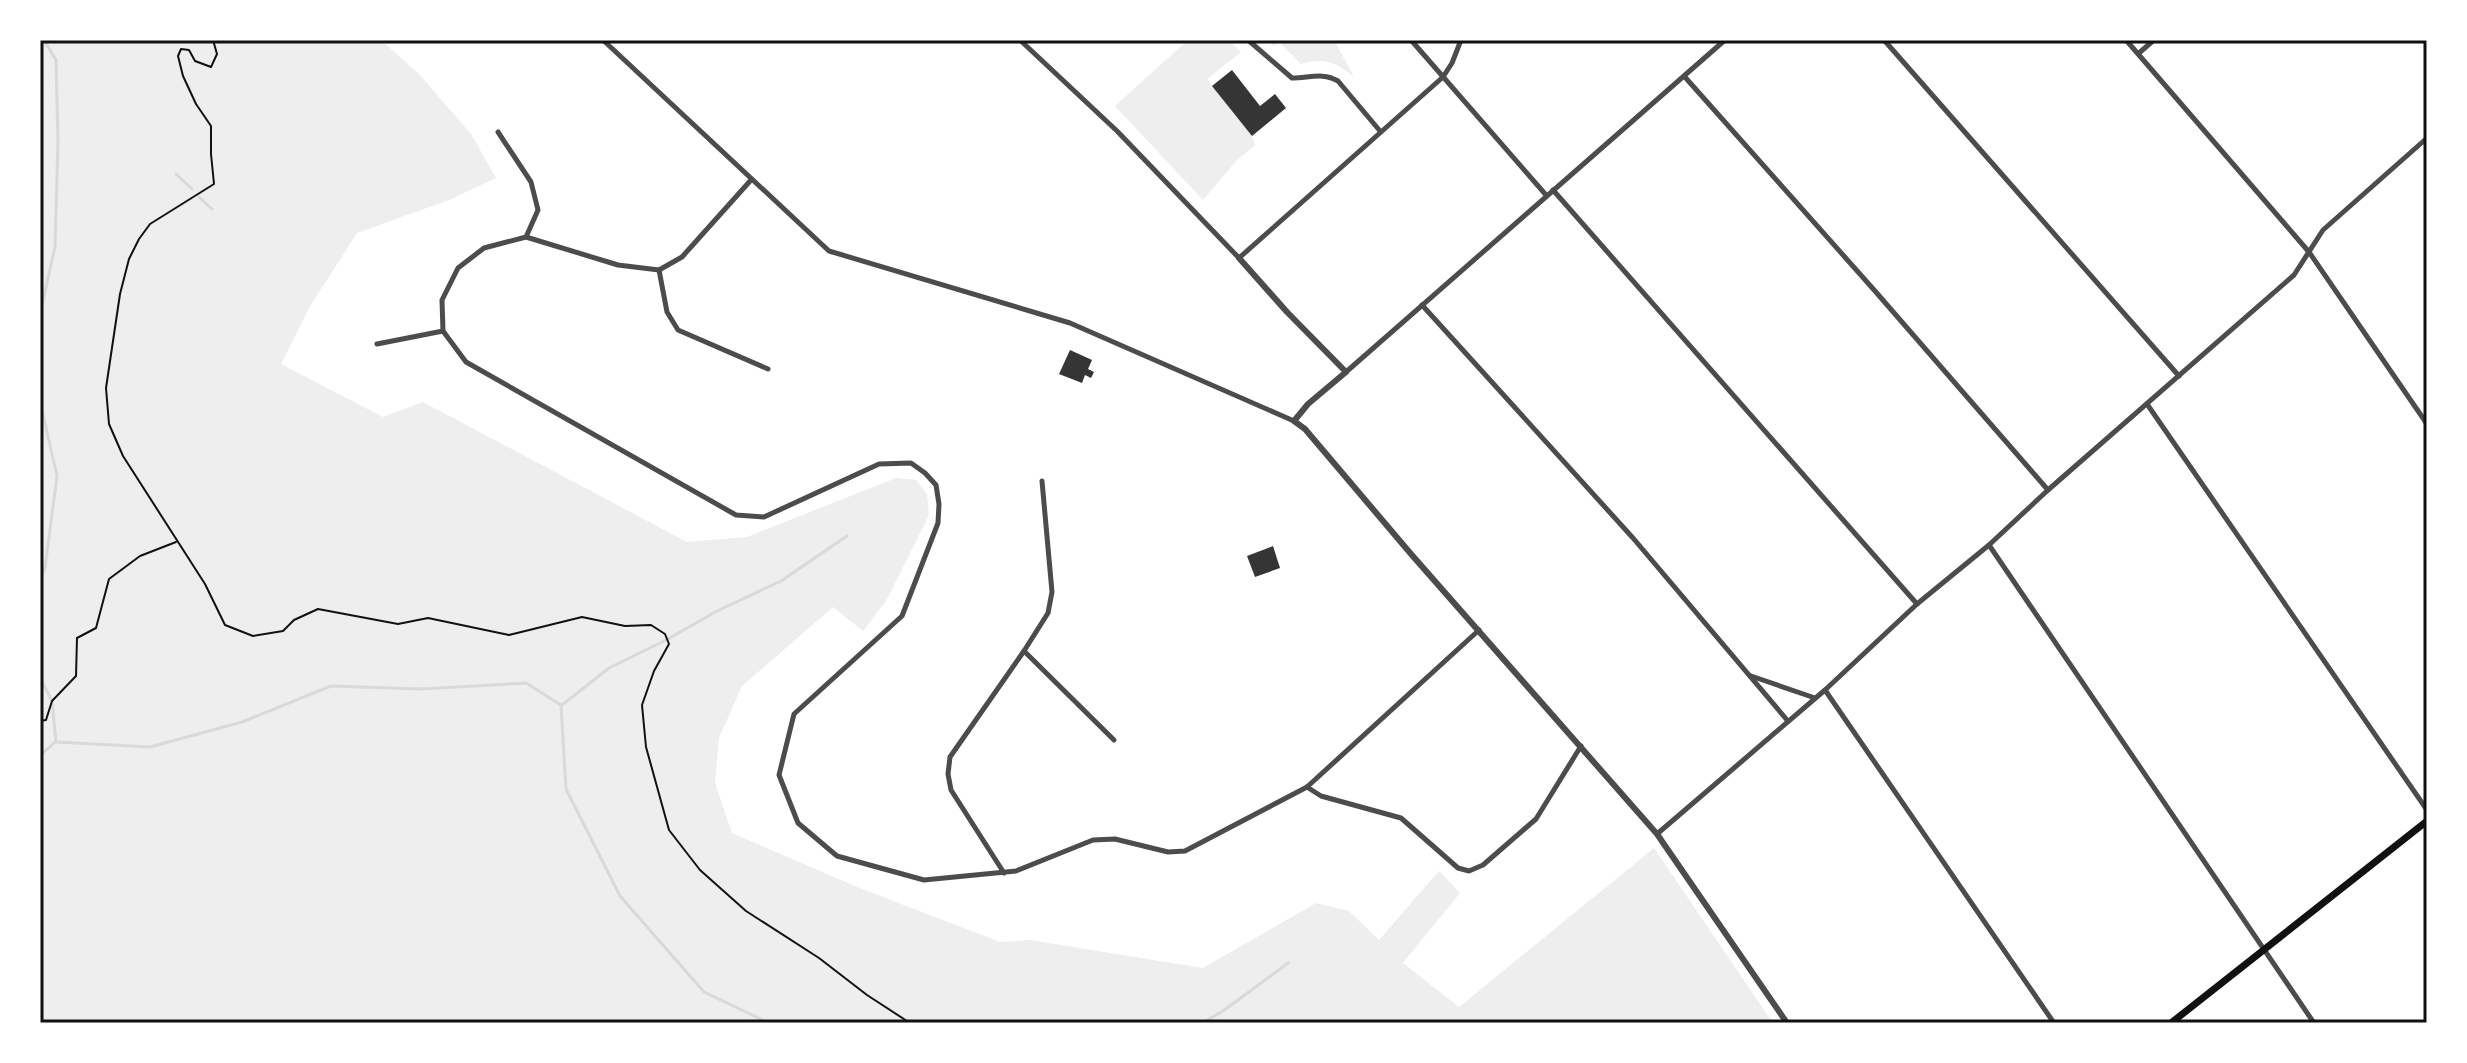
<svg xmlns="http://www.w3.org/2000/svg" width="2467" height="1063" font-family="Quicksand,sans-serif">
	<rect width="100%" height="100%" fill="#fff"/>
	<g fill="#eee">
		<polygon points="40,40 381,40 419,74 471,134 496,178 449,200 357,233 309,308 281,364 383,417 423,402 687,542 747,537 896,478 916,480 927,494 929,515 886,601 863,631 833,607 742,686 719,738 715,783 732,833 857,887 1000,942 1030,940 1203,968 1316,903 1349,911 1379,940 1439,871 1460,893 1403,963 1459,1007 1654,848 1773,1023 40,1023"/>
		<polygon points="1188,40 1229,40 1241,52 1207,79 1252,136 1255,145 1238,159 1203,200 1115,106"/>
		<path d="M1267 40H1334L1354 77C1337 62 1322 57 1301 64L1279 42 1274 46Z"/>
	</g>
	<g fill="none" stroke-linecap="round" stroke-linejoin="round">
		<g stroke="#d9d9d9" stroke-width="3">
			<polyline points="176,174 192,189"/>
			<polyline points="199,197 212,209"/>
			<polyline points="40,314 55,247 58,141 56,60 44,40"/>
			<polyline points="40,401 57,476 45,568 40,580"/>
			<polyline points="40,678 52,701 56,742 150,747 242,722 331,686 421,689 526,683 561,705 566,789 620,896 704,992 769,1023"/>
			<polyline points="562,705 609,668 666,640 717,611 781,581 847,536"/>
			<polyline points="40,756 55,742"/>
			<polyline points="1202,1023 1223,1011 1288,963"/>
		</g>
	</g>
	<g fill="#353535">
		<polygon points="1232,70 1260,106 1275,94 1286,108 1252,136 1212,86"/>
		<polygon points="1070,350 1092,360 1088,369 1094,372 1091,378 1085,375 1082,383 1059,374"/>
		<polygon points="1273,546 1280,568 1255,577 1247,556"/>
	</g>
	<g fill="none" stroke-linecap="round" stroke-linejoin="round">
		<g stroke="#111" stroke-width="2">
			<polyline points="213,40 217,54 211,67 195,61 189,50 181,49 178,56 183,76 196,104 211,126 211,154 214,184 150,224 139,239 129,259 120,294 106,388 109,424 123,456 205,584 225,625 253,636 283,631 294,620 318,609 398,624 428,618 509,635 582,617 625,626 651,625 665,634 669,644 654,671 642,705 646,747 669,830 700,870 746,911 819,958 867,995 910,1023"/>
			<polyline points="40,721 46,720 52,701 76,676 77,638 96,628 109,579 140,556 176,542"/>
		</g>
		<g stroke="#4c4c4c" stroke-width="5">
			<polyline points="603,40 829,251 1070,323 1294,421"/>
			<polyline points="1020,40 1117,131 1239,258 1443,77 1452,63 1461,40"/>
			<path d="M1248 40 1292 78C1309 78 1323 72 1338 81L1380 131"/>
			<polyline points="1411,40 1546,195"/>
			<polyline points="1884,40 2179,376"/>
			<polyline points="2126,40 2309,252 2427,424"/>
			<polyline points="2139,53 2154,40"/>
			<polyline points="1684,76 1875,291 2048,490"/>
			<polyline points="498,132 531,182 538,210 526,237"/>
			<polyline points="751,180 682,257 659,270 618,265 526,237 484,248 458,268 442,300 443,331 466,362 736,515 764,517 879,464 911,463 925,473 936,485 939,504 938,523 902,616 794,714 779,775 798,823 837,856 924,880 1016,871 1093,840 1115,839 1168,852 1185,851 1307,787 1479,630"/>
			<polyline points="1553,190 1917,604"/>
			<polyline points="659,270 667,312 678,330 768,369"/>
			<polyline points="1422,305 1633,538 1787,720"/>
			<polyline points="377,344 443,331"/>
			<polyline points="1346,372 1725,40"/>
			<polyline points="2147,404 2427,810"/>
			<polyline points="1989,545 2314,1023"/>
			<polyline points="1024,651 1114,740"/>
			<polyline points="1751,676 1815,698"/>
			<polyline points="1825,690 2054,1023"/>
			<polyline points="1307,787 1321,796 1401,818 1458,868 1469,871 1483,865 1536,819 1581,746"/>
			<polyline points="1657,834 1825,690 1917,604 1989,545 2048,490 2294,275 2323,230 2427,138"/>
			<polyline points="1004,873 951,790 948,774 950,757 1024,651 1048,613 1052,592 1042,481"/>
		</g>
		<polyline stroke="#4c4c4c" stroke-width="6" points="1239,258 1287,312 1346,372 1308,404 1294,421 1305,429 1411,554 1657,834 1787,1023"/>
		<polyline stroke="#111" stroke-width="7" points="2171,1023 2427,821"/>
	</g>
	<rect width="2467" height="1063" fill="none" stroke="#ffffff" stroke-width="84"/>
	<rect x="42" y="42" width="2383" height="979" fill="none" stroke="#111" stroke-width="3"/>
</svg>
